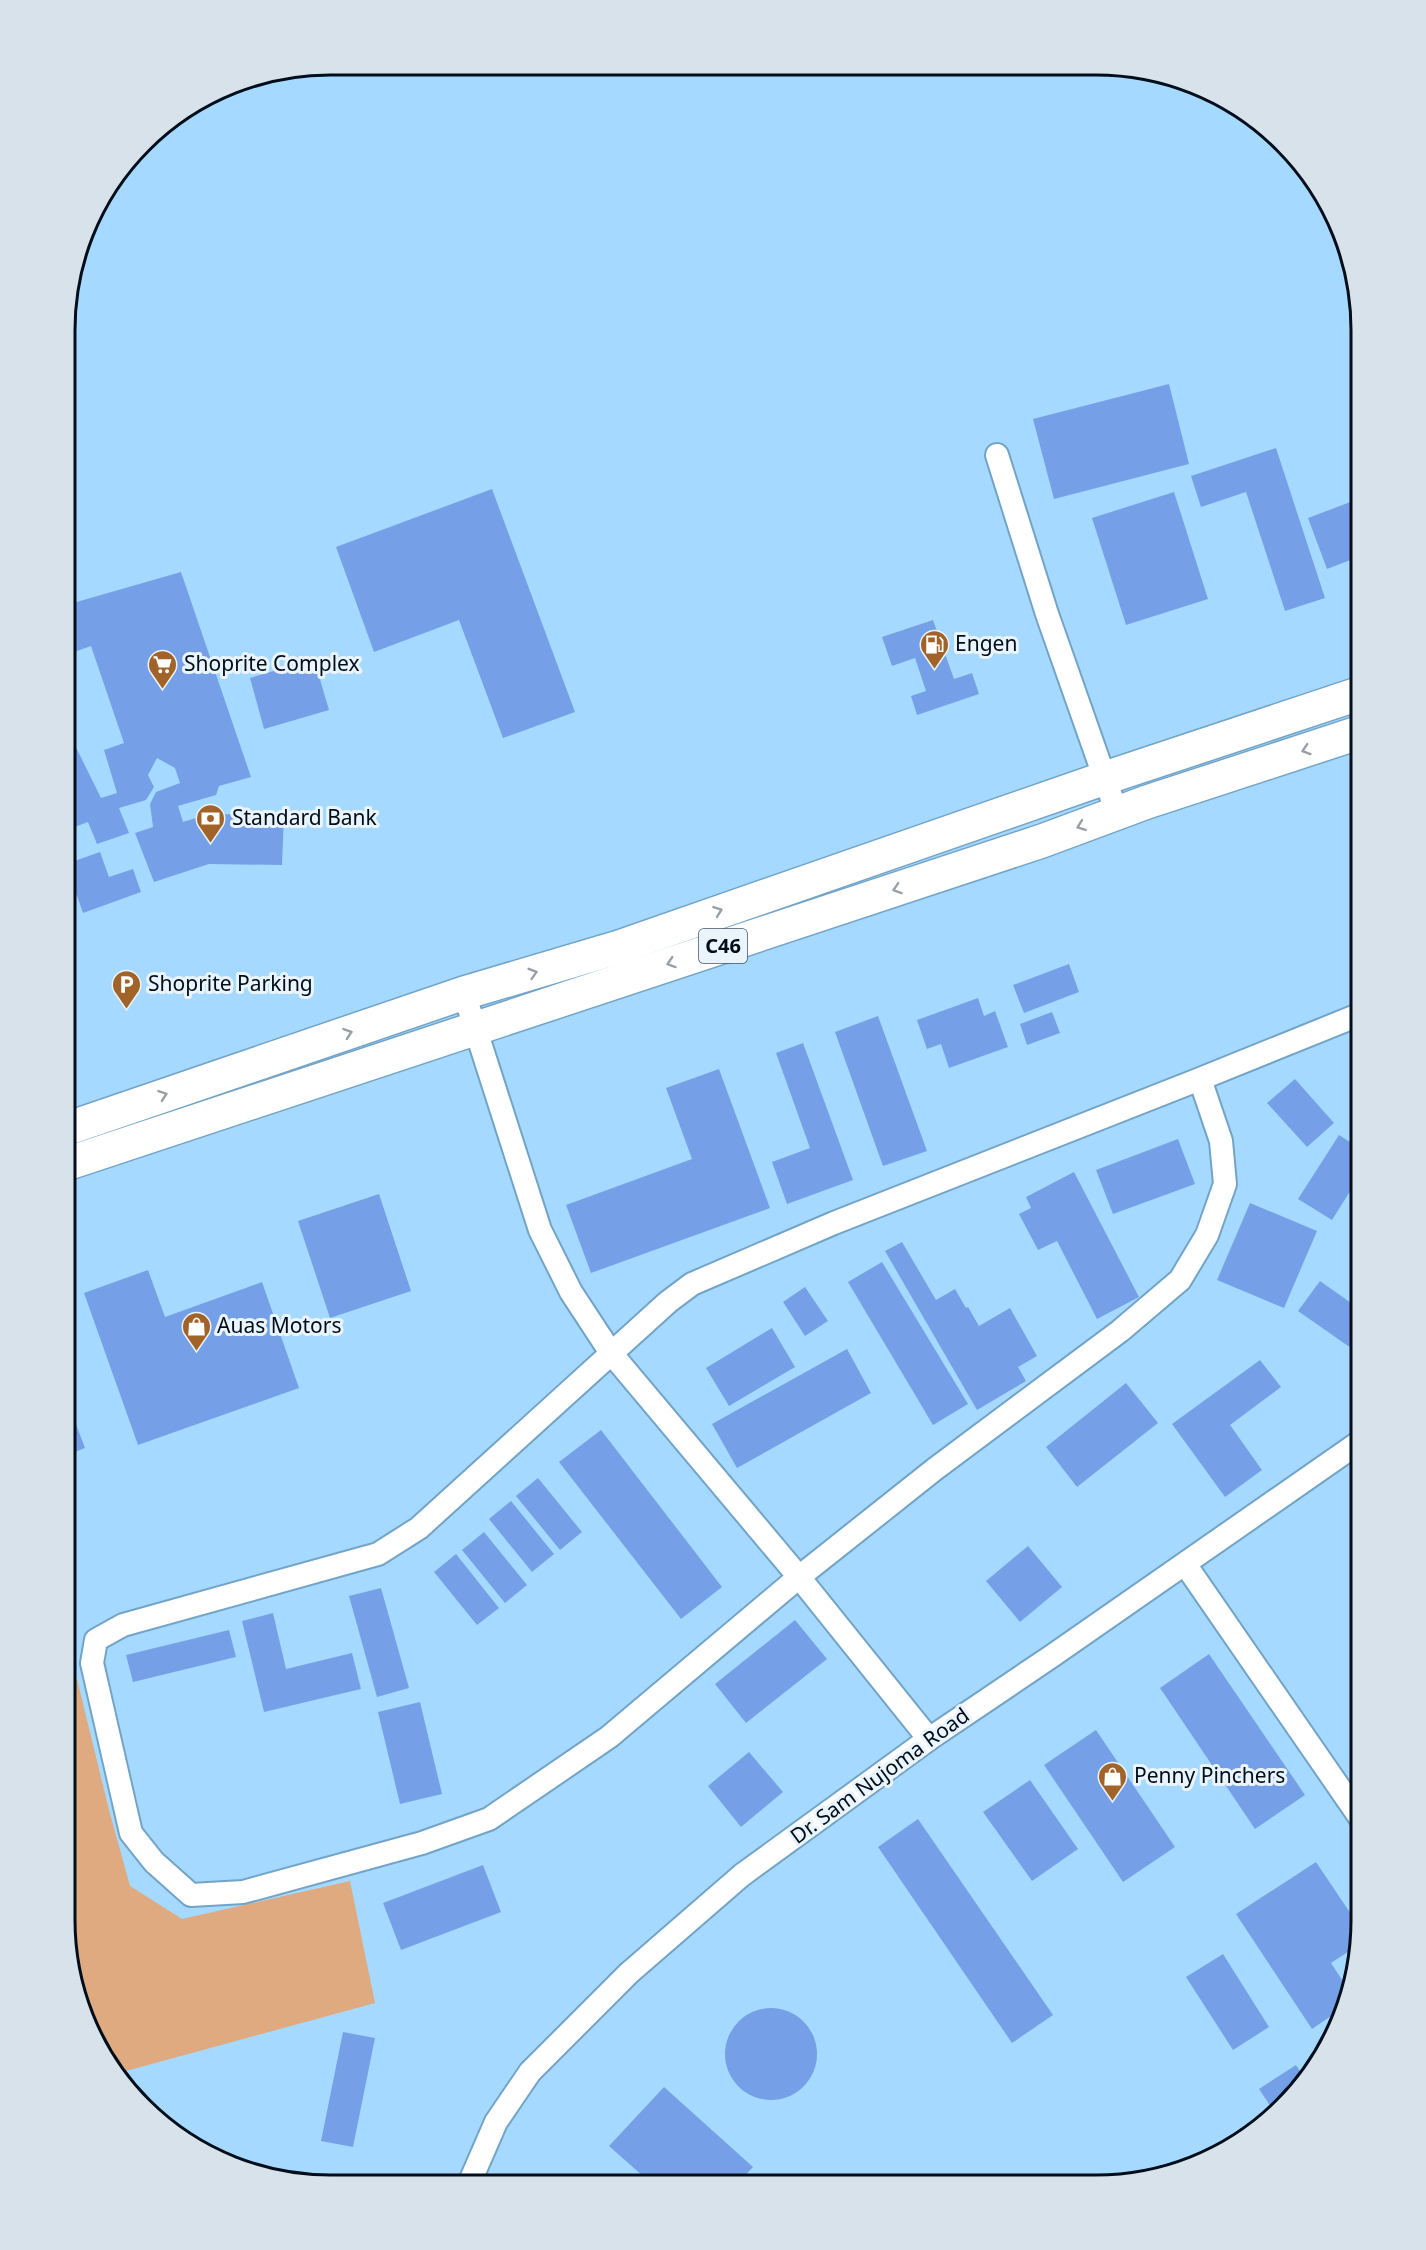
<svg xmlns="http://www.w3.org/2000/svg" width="1426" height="2250" font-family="'Noto Sans',sans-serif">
	<rect width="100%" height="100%" fill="#a6d9ff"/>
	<polygon fill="#dfaa7f" points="77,1679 109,1810 130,1886 182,1919 350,1881 375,2003 115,2074 85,2021 65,1920 65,1683"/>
	<g fill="#75a0e8">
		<polygon points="1169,384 1189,464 1054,499 1033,419"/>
		<polygon points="1276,448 1325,598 1285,611 1246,492 1201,507 1191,476"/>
		<polygon points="492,489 575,712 503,738 459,620 374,652 336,547"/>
		<polygon points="1174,492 1208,599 1126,625 1092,518"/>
		<polygon points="1361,498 1361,580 1353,559 1327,569 1308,518"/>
		<polygon points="181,572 251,777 219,786 216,795 178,806 183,822 209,814 284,815 282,865 209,864 154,882 135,833 153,827 150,804 156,792 180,783 175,768 157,758 148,775 154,787 146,800 119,808 129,833 97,844 88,822 69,829 66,820 66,727 101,798 117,793 104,750 124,743 91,646 74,652 66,625 66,605"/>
		<polygon points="933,620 954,679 972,673 979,694 917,715 911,696 926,691 915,658 892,666 882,637"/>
		<polygon points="314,659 329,710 264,729 250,678"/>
		<polygon points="100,852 109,877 133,869 141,892 83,913 66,864"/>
		<polygon points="1069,964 1079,992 1024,1013 1013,985"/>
		<polygon points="978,998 984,1016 995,1011 1008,1047 949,1068 941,1044 927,1049 917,1020"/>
		<polygon points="1052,1012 1060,1033 1027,1045 1020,1024"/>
		<polygon points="878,1016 927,1151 883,1166 835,1032"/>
		<polygon points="803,1043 853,1180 787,1204 772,1162 810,1148 776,1053"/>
		<polygon points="719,1069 770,1208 591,1273 566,1205 692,1159 666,1088"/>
		<polygon points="1295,1079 1334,1123 1307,1147 1267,1103"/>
		<polygon points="1339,1135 1361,1149 1361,1174 1332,1220 1298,1199"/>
		<polygon points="1178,1139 1195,1184 1113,1214 1096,1170"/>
		<polygon points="1074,1172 1139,1297 1097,1319 1057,1241 1038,1250 1019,1214 1031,1208 1026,1197"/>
		<polygon points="379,1194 411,1291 330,1318 298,1221"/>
		<polygon points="1250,1203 1317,1231 1284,1308 1217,1280"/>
		<polygon points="902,1242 936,1300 955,1289 966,1308 968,1307 979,1326 1010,1308 1037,1356 1018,1367 1026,1381 977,1410 885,1251"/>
		<polygon points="882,1262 968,1404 933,1425 848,1282"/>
		<polygon points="148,1270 165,1317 262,1282 299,1388 138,1445 84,1293"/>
		<polygon points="1320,1281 1361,1310 1361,1355 1298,1311"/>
		<polygon points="805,1287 828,1321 805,1336 783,1302"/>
		<polygon points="772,1328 795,1367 729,1406 706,1368"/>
		<polygon points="847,1349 871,1393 737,1468 712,1424"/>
		<polygon points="1260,1360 1281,1387 1230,1425 1262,1470 1225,1497 1172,1424"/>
		<polygon points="1126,1383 1158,1423 1077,1487 1046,1447"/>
		<polygon points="65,1395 85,1448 65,1456"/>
		<polygon points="601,1430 722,1587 681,1619 559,1462"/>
		<polygon points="538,1478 582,1532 560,1550 516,1496"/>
		<polygon points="511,1501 554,1554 532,1572 489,1519"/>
		<polygon points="484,1532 527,1585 505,1603 462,1550"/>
		<polygon points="1028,1546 1062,1587 1020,1622 986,1581"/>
		<polygon points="456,1554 499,1608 477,1625 434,1572"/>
		<polygon points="381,1588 409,1688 377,1697 349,1596"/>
		<polygon points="273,1613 286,1669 352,1653 361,1689 264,1712 242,1621"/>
		<polygon points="795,1620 827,1659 746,1723 715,1684"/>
		<polygon points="229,1630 236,1657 133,1682 126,1655"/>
		<polygon points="1209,1654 1305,1795 1255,1829 1160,1688"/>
		<polygon points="420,1702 442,1794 400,1804 378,1712"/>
		<polygon points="1096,1730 1175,1847 1123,1882 1044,1765"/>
		<polygon points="749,1752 783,1792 741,1827 708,1786"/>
		<polygon points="1030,1780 1078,1849 1032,1881 983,1812"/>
		<polygon points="918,1819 1053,2015 1012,2043 878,1847"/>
		<polygon points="1316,1862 1361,1929 1361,1938 1360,1944 1331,1963 1350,1992 1347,2005 1312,2029 1236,1914"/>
		<polygon points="483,1865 501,1912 401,1950 383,1903"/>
		<polygon points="1223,1954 1269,2027 1233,2050 1186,1977"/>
		<circle cx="771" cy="2054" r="46"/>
		<polygon points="343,2032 375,2038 353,2147 321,2141"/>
		<polygon points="1296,2065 1307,2081 1275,2113 1259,2089"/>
		<polygon points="664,2087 753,2167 737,2184 652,2184 609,2146"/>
	</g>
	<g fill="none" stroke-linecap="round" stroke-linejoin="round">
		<defs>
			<g id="street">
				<polyline points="997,455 1047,614 1117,813"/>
				<polyline points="464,993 540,1230 571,1292 611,1353 799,1577 929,1739"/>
				<polyline points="1200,1079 834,1223 692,1284 668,1302 419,1528 378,1554 123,1625 96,1640 92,1663 131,1833 154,1862 191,1895 243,1892 422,1843 489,1819 609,1737 799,1577 935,1469 1120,1331 1180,1280 1207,1235 1225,1184 1221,1141 1200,1079 1361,1014"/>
				<polyline points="1185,1564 1361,1819"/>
				<polyline points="469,2184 496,2122 530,2072 629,1973 742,1875 929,1739 1052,1656 1361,1441"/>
			</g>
			<g id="primary">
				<polyline points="66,1129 464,993 619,947 1105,778 1361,693"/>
				<polyline points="66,1164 1042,841 1147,802 1361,732"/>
			</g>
		</defs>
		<use href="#street" stroke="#72a4c7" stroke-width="26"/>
		<use href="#primary" stroke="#72a4c7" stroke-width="36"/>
		<use href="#street" stroke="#fff" stroke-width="22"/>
		<use href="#primary" stroke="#fff" stroke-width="33"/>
	</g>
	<defs><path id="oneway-chevron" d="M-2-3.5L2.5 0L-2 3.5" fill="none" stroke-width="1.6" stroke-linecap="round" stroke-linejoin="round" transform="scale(1.5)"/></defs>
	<g stroke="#999fa4">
		<use href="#oneway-chevron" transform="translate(1306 750) rotate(162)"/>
		<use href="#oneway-chevron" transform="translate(1081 826) rotate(160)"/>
		<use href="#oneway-chevron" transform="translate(897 889) rotate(162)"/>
		<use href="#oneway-chevron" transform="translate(718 911) rotate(-20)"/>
		<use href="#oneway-chevron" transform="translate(671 963) rotate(162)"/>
		<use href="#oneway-chevron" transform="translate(533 973) rotate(-17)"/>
		<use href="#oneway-chevron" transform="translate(348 1033) rotate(-19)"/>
		<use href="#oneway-chevron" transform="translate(163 1095) rotate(-19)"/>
	</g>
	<defs>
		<symbol id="fuel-pin" viewBox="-11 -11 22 30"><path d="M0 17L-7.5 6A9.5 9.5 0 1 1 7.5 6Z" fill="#a16328" stroke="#eaf4fc"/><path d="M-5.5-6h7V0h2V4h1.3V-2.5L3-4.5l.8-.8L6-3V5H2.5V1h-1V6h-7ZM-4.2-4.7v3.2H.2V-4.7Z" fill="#fff"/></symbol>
		<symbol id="supermarket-pin" viewBox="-11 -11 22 30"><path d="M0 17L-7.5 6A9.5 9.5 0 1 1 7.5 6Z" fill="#a16328" stroke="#eaf4fc"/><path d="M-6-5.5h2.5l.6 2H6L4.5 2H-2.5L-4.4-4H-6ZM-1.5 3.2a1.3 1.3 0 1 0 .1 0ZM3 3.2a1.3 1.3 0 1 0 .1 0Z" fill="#fff"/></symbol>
		<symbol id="bank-pin" viewBox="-11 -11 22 30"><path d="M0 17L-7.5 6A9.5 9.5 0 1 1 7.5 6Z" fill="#a16328" stroke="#eaf4fc"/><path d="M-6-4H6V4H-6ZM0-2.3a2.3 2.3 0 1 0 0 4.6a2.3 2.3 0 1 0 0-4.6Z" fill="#fff"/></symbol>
		<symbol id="parking-pin" viewBox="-11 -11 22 30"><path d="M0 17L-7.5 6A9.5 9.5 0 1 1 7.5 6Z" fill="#a16328" stroke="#eaf4fc"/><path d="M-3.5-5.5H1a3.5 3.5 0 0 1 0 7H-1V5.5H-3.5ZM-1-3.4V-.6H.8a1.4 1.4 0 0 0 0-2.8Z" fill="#fff"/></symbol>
		<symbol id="shop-pin" viewBox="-11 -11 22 30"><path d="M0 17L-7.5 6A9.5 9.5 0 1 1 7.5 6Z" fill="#a16328" stroke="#eaf4fc"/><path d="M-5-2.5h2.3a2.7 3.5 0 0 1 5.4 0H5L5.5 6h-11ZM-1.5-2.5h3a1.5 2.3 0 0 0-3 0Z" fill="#fff"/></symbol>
	</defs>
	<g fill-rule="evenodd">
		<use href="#fuel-pin" x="918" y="628" width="33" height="45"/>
		<use href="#supermarket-pin" x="146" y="648" width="33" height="45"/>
		<use href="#bank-pin" x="194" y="802" width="33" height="45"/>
		<use href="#parking-pin" x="110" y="968" width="33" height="45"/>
		<use href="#shop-pin" x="180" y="1310" width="33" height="45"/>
		<use href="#shop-pin" x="1096" y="1760" width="33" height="45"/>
	</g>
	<g text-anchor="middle" stroke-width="6" stroke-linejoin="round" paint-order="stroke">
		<rect fill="#eaf4fc" stroke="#46535e" stroke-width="1.5" x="699" y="929" width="48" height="34" rx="4.5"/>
		<g font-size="20" font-weight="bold" fill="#000e1b">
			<text x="723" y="953">C46</text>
		</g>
		<g font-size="21" fill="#000e1b" stroke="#eaf4fc" text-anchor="start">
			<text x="955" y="651">Engen</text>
			<text x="184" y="671">Shoprite Complex</text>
			<text x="232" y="825">Standard Bank</text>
			<text x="148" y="991">Shoprite Parking</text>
			<text x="217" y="1333">Auas Motors</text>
			<text x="1134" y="1783">Penny Pinchers</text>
		</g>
		<g font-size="21" fill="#000e1b" stroke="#eaf4fc">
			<text transform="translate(880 1776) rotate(-36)" y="7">Dr. Sam Nujoma Road</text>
		</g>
	</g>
	<path d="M0 0H1426V2250H0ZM330 75H1096A255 255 0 0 1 1351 330V1920A255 255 0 0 1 1096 2175H330A255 255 0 0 1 75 1920V330A255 255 0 0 1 330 75Z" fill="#d7e2ea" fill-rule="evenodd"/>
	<path fill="none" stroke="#000e1b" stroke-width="3" d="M330 75H1096A255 255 0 0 1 1351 330V1920A255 255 0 0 1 1096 2175H330A255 255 0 0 1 75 1920V330A255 255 0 0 1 330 75Z"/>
</svg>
